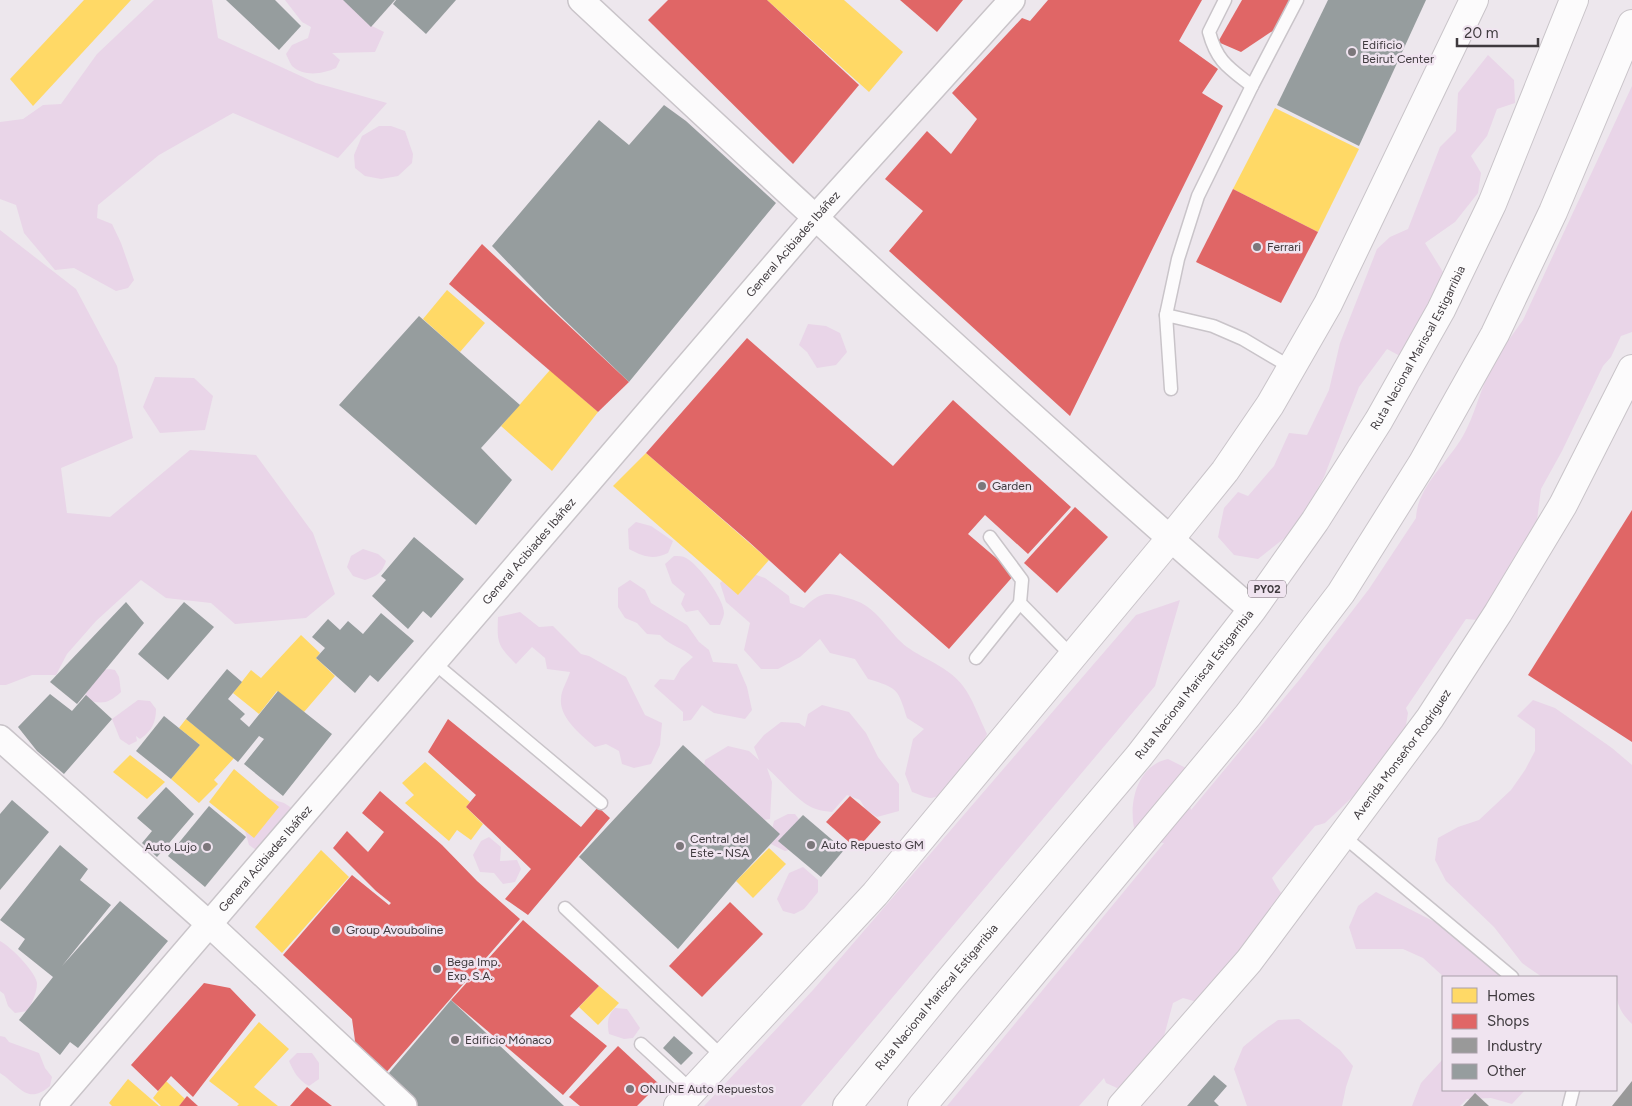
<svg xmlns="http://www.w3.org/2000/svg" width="1632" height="1106" font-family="Figtree,sans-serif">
	<rect width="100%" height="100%" fill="#ede7ed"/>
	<g fill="#e9d5e8">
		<polygon points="154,0 212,0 218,38 316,83 387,103 338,158 233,113 159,155 98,205 97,218 112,224 121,243 134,280 128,288 116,291 74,268 55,270 24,233 16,205 0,199 0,122 23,119 43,105 61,104 97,54"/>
		<path d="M285 0H344L368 24 384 32 375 52 332 53 340 60 336 68C323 74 304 77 292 66 290 63 288 58 286 54L292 45 308 38 311 27 302 22Z"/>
		<polygon points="1488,55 1514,80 1515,103 1497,109 1487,136 1471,156 1481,173 1478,193 1455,222 1425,243 1443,272 1421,323 1400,356 1387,349 1359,387 1324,477 1296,529 1258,559 1234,555 1218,537 1224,508 1238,492 1248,496 1274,466 1289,433 1307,435 1329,390 1340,343 1377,249 1390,237 1408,229 1440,147 1456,131 1458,93"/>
		<path d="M1632 86V332L1621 336 1611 357 1603 366 1562 451 1541 489 1537 520 1529 541 1478 620 1466 619 1406 708 1408 713 1404 737 1359 791 1325 823 1315 826 1272 878 1277 887 1284 897 1291 919 1283 940 1270 958 1261 967 1204 1004 1183 998 1173 1003 1164 1036 1126 1083 1117 1088 1106 1083 1104 1078 1079 1106H947L1164 843 1137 838C1128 815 1132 777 1157 763 1160 761 1164 760 1168 759L1188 769 1189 802 1191 810 1300 679 1369 589 1416 518C1417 487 1449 461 1463 436 1474 416 1480 392 1489 372 1498 353 1511 337 1523 320Z"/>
		<polygon points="379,126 391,126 405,131 413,154 412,163 398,176 381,179 365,176 355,168 354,155 362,136"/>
		<polygon points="0,230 76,289 117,366 133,438 61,468 67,513 110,517 190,450 256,455 313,533 335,594 306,618 235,624 211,603 166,598 141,580 96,621 67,654 56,675 32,675 6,685 0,685"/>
		<polygon points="808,324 826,326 840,333 847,352 836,365 817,368 807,352 799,345"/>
		<polygon points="155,377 194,378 213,396 205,430 160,433 143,407"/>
		<path d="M636 522 651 526 673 541 668 553C653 560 644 557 629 549L628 529Z"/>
		<path d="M363 549 378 554 386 561C382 573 377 576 365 580L353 576 347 567 351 556Z"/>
		<path d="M674 556C678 556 683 556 686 558 698 564 724 599 724 613 724 617 721 621 720 625H710L698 610 686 612 681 604 685 594 672 583 665 564Z"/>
		<path d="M737 568 765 578 789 596 790 603 804 608C809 602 818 595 826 594 834 593 857 600 863 604 881 614 891 635 907 647 925 660 949 667 963 686 972 697 980 720 987 734 975 758 963 794 931 798 926 798 918 794 912 792L905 774 913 739 924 729 907 718C898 689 898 688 868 679L855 659 830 653 820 639 800 657 778 669H761L744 650 750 623 726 602 720 583Z"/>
		<path d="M630 580 645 590 651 603 687 625 699 642 709 650 713 662 737 664 747 687 752 710 745 719 714 713 702 705 691 720 683 721V712L654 686 660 679 674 680 681 668 693 657C682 647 671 647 660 635L647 634 637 623 625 618 618 607V588Z"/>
		<polygon points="1180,600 1155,686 801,1106 704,1106 813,990 1136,615"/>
		<path d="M520 612 539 627 553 626 581 654 589 656 626 677 645 715 662 723 660 745 651 764 634 768 622 764 619 751 606 744 595 747C583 737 559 718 561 699 561 690 568 680 570 672L547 669 545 658 532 647 516 664C497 645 497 643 498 617Z"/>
		<path d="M110 669 115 670 119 677 121 692C107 705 101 704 83 699L100 670Z"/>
		<path d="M138 700 150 701 156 709C156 722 152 731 140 739L136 736 137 741 129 745 120 739 112 719Z"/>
		<path d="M1533 700 1555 708 1612 748 1632 765V1024C1616 1008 1616 999 1616 977H1542L1522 963 1494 927 1446 881 1435 860 1438 838 1458 827 1479 820 1511 790 1525 770 1535 751V729L1517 716Z"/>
		<path d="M822 705 849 712 866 733 878 757 899 784V811L877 817 866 810 860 800 847 795 832 812C827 811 821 811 816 809 801 805 780 779 767 768L772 782 770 819 757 821 702 778 705 760 728 746 749 751 759 760 754 747 764 735 781 722 799 723 805 727 808 714Z"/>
		<polygon points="268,798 284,803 295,810 259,852 249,845 243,824"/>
		<polygon points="788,814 795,814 801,822 793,849 785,851 771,844 771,834 774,821"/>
		<polygon points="489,837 501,847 500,861 517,860 521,869 515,882 503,884 494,873 480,872 473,855 481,841"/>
		<polygon points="803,867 818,880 818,892 804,909 794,914 783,911 777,899 789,873"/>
		<polygon points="1376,892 1439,924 1492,964 1499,977 1444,977 1423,958 1403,949 1356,949 1349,927 1358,906"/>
		<path d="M0 941C10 946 36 972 37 983 37 993 32 1002 28 1011L15 1013 8 1006 4 994 0 991Z"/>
		<path d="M615 1008 627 1009 640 1028 633 1038 624 1039 609 1034C607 1023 607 1016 615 1008Z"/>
		<polygon points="1299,1019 1340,1050 1353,1066 1346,1087 1342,1106 1247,1106 1234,1069 1243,1047 1260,1033 1278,1020"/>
		<path d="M0 1036 5 1037 9 1042 39 1053 45 1068 52 1077 50 1086C27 1106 19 1085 0 1073Z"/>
		<path d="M297 1053H312L319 1063V1079L309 1086C298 1080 294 1072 289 1061Z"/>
		<polygon points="1443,1059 1443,1090 1525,1090 1512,1104 1491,1098 1467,1099 1460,1106 1412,1106 1421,1083"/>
	</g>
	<g fill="#ffd966">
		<polygon points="84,0 131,0 33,106 10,79"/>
		<polygon points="767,0 844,0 903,52 869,92"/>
		<polygon points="1275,108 1359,149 1318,232 1233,189"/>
		<polygon points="447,290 485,323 460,352 423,319"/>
		<polygon points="550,370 598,412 552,471 501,426"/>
		<polygon points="646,453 769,560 738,595 613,486"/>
		<polygon points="301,635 320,653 316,658 335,676 304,712 277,691 259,714 233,693 251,670 261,678"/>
		<polygon points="186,719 234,758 214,780 218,784 199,803 171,779 200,745 179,728"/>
		<polygon points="130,755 165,782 147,799 113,772"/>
		<polygon points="425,762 470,802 466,807 483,824 471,840 457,830 449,841 405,803 414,795 402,783"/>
		<polygon points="234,769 279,807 254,838 209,802"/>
		<polygon points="769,848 786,864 753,898 736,881"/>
		<polygon points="321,850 349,877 282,953 255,927"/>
		<polygon points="599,986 619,1003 598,1025 579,1007"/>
		<polygon points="259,1022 289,1049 254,1087 278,1106 237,1106 239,1104 209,1081"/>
		<polygon points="128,1079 159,1106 112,1106 109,1103"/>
		<polygon points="166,1081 185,1099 179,1106 161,1106 153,1098"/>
	</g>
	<g fill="#e06666">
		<polygon points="668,0 767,0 859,85 793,164 648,20"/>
		<polygon points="900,0 963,0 937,32"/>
		<polygon points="1048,0 1202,0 1179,41 1218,69 1202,93 1223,106 1070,416 889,251 923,211 885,179 927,131 951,154 977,119 952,93 1022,18 1030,21"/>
		<polygon points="1242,0 1293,0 1280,26 1241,52 1218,42"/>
		<polygon points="1233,189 1318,232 1281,303 1196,262"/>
		<polygon points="482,244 629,382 598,412 449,284"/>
		<polygon points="747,338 893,466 953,400 1071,507 1028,554 985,515 968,534 1015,574 949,649 840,553 805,593 748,541 646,453"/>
		<polygon points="1075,507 1108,537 1057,593 1024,563"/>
		<polygon points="1632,510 1632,742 1528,675"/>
		<polygon points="448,719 581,827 598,807 610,818 528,915 505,899 531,869 466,807 476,795 428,752"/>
		<polygon points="380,791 442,845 477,881 520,919 384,1075 356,1048 352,1019 283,955 352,875 389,905 391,903 376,891 333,848 347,831 368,852 384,832 362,813"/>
		<polygon points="850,796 881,822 857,849 826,822"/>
		<polygon points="730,902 763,934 702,997 669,966"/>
		<polygon points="523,920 599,986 570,1016 607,1046 563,1095 451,1000"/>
		<polygon points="204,983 230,988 256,1015 193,1097 171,1076 158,1091 131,1065"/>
		<polygon points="618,1046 659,1084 637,1106 580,1106 569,1097"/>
		<polygon points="307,1087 332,1106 290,1106"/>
		<polygon points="187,1096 198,1106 179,1106"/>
	</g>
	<g fill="#999">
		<polygon points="1632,1081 1632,1106 1612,1106"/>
		<polygon points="1475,1093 1489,1106 1463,1106"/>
	</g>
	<g fill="#969d9e">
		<polygon points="226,0 275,0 301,26 279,50"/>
		<polygon points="343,0 395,0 371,27"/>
		<polygon points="396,0 456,0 426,34 393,4"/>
		<polygon points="1328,0 1426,0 1359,146 1277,105"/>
		<polygon points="664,105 686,121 776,203 629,382 549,305 492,246 599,120 629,145"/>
		<polygon points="419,316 520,405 481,448 512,480 476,525 339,405"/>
		<polygon points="414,537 464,579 431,618 423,611 408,629 372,596 386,580 381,576"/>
		<polygon points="126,602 144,623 77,704 50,682"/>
		<polygon points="184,602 214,627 168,680 138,654"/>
		<polygon points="381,613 414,641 378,682 370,675 355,693 316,658 325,648 312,637 328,619 340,630 348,621 363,634"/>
		<polygon points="227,669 242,682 228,699 245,714 240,719 249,727 278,691 332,734 283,796 244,764 264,739 259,736 238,762 186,719"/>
		<polygon points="50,694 72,711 86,695 112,719 64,774 37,751 18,727"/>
		<polygon points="164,716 200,745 171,779 136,751"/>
		<polygon points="683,745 780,834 736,881 678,949 579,857"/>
		<polygon points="166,787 194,814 157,857 142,843 152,831 137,818"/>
		<polygon points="12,800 49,832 0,890 0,814"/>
		<polygon points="209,806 246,837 205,887 168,856"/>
		<polygon points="803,815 844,850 821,877 778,841"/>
		<polygon points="60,845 88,869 80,880 111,905 62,966 120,901 168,941 78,1048 70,1042 60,1055 19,1020 53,977 18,949 25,939 0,920"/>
		<polygon points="451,1000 564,1106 412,1106 383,1080"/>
		<polygon points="674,1036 693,1053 681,1065 663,1048"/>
		<polygon points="1214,1075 1227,1086 1214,1101 1219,1106 1187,1106"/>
	</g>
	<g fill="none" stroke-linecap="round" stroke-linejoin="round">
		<defs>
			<g id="lane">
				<path d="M1225 0 1209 32C1217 62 1229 68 1252 86"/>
				<polyline points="1166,315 1178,259 1198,196 1252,86 1297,0"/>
				<polyline points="1171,389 1166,315 1213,326 1243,339 1292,368"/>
				<polyline points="990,537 1022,580 1020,603 1072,656"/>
				<polyline points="976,658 1020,603"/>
				<polyline points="433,662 601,803"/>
				<polyline points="1342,835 1512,977"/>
				<polyline points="565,908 723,1057"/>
				<polyline points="641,1044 692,1091"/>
				<polyline points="1569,1106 1573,1090"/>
			</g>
			<g id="street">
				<path d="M581 0C802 206 1024 412 1252 610"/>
				<polyline points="0,738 208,923 404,1106"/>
				<path id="s1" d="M53 1106 815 218 1012 0"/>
			</g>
			<g id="secondary">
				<polyline points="678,1106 875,894 1170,539 1225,471 1270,405 1328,304 1474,0"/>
				<path id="s2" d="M1122 1106 1249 961 1430 718 1498 613 1563 505 1632 369"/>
			</g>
			<g id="highway">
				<path id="s3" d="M847 1106 948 982 1139 756 1252 610 1315 521 1379 420 1441 310 1492 204 1574 0"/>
				<polyline points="922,1106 1248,715 1341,593 1422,464 1495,334 1553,212 1632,24"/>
			</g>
		</defs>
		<use href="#lane" stroke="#c9c4c9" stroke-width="15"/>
		<use href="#street" stroke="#c9c4c9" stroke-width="28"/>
		<use href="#secondary" stroke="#c9c4c9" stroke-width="30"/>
		<use href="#highway" stroke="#c9c4c9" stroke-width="30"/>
		<use href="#lane" stroke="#fcfbfc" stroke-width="12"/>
		<use href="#street" stroke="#fcfbfc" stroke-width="25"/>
		<use href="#secondary" stroke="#fcfbfc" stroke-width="28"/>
		<use href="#highway" stroke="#fcfbfc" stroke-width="28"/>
	</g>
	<g fill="#7c777b" stroke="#f0e4f0" stroke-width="2">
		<circle cx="1352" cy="52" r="5"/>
		<circle cx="1257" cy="247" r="5"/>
		<circle cx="982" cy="486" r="5"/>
		<circle cx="811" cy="845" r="5"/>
		<circle cx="680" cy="846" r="5"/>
		<circle cx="207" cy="847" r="5"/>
		<circle cx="336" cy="930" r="5"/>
		<circle cx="437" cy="969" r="5"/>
		<circle cx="455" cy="1040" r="5"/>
		<circle cx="630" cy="1089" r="5"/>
	</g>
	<g text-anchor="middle" stroke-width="5" stroke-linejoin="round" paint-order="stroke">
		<rect fill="#f0e4f0" stroke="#746d73" stroke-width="1" x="1248" y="580.5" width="38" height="17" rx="4"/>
		<g font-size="11" font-weight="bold" fill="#3f3a3e">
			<text x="1267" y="593">PY02</text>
		</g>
		<g font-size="12" fill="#3f3a3e" stroke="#f0e4f0" text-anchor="start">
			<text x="1362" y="49">Edificio<tspan x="1362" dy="14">Beirut Center</tspan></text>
			<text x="1267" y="251">Ferrari</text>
			<text x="992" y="490">Garden</text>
			<text x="690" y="843">Central del<tspan x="690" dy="14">Este - NSA</tspan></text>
			<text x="821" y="849">Auto Repuesto GM</text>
			<text x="197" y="851" text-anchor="end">Auto Lujo</text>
			<text x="346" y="934">Group Avouboline</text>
			<text x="447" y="966">Bega Imp.<tspan x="447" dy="14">Exp. S.A.</tspan></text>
			<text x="465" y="1044">Edificio Mónaco</text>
			<text x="640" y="1093">ONLINE Auto Repuestos</text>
		</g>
		<g font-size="12" fill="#3f3a3e" stroke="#f0e4f0">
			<text dy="4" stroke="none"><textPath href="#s1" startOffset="1136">General Acibiades Ibáñez</textPath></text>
			<text dy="4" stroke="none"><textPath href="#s3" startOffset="951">Ruta Nacional Mariscal Estigarribia</textPath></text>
			<text dy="4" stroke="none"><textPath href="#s1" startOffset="731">General Acibiades Ibáñez</textPath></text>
			<text dy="4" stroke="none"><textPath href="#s3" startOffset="546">Ruta Nacional Mariscal Estigarribia</textPath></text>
			<text dy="4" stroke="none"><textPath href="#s2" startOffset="450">Avenida Monseñor Rodríguez</textPath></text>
			<text dy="4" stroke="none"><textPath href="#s1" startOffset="326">General Acibiades Ibáñez</textPath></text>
			<text dy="4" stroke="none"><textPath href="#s3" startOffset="141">Ruta Nacional Mariscal Estigarribia</textPath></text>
		</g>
	</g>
	<rect x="1442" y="976" width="175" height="115" fill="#f0e4f0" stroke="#a9a0a9"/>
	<rect x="1452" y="988" width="25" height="15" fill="#ffd966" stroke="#a9a0a9"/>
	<text x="1487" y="1001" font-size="15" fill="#3f3a3e">Homes</text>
	<rect x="1452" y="1014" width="25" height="15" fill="#e06666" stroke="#a9a0a9"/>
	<text x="1487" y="1026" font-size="15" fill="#3f3a3e">Shops</text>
	<rect x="1452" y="1038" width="25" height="15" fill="#999999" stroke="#a9a0a9"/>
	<text x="1487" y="1051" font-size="15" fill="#3f3a3e">Industry</text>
	<rect x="1452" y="1064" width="25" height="15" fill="#969d9e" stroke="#a9a0a9"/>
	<text x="1487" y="1076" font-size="15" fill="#3f3a3e">Other</text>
	<path d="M1457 38v8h81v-8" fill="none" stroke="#3f3a3e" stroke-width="2.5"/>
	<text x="1464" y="38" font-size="15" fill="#3f3a3e" stroke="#f0e4f0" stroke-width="4" paint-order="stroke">20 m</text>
</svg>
